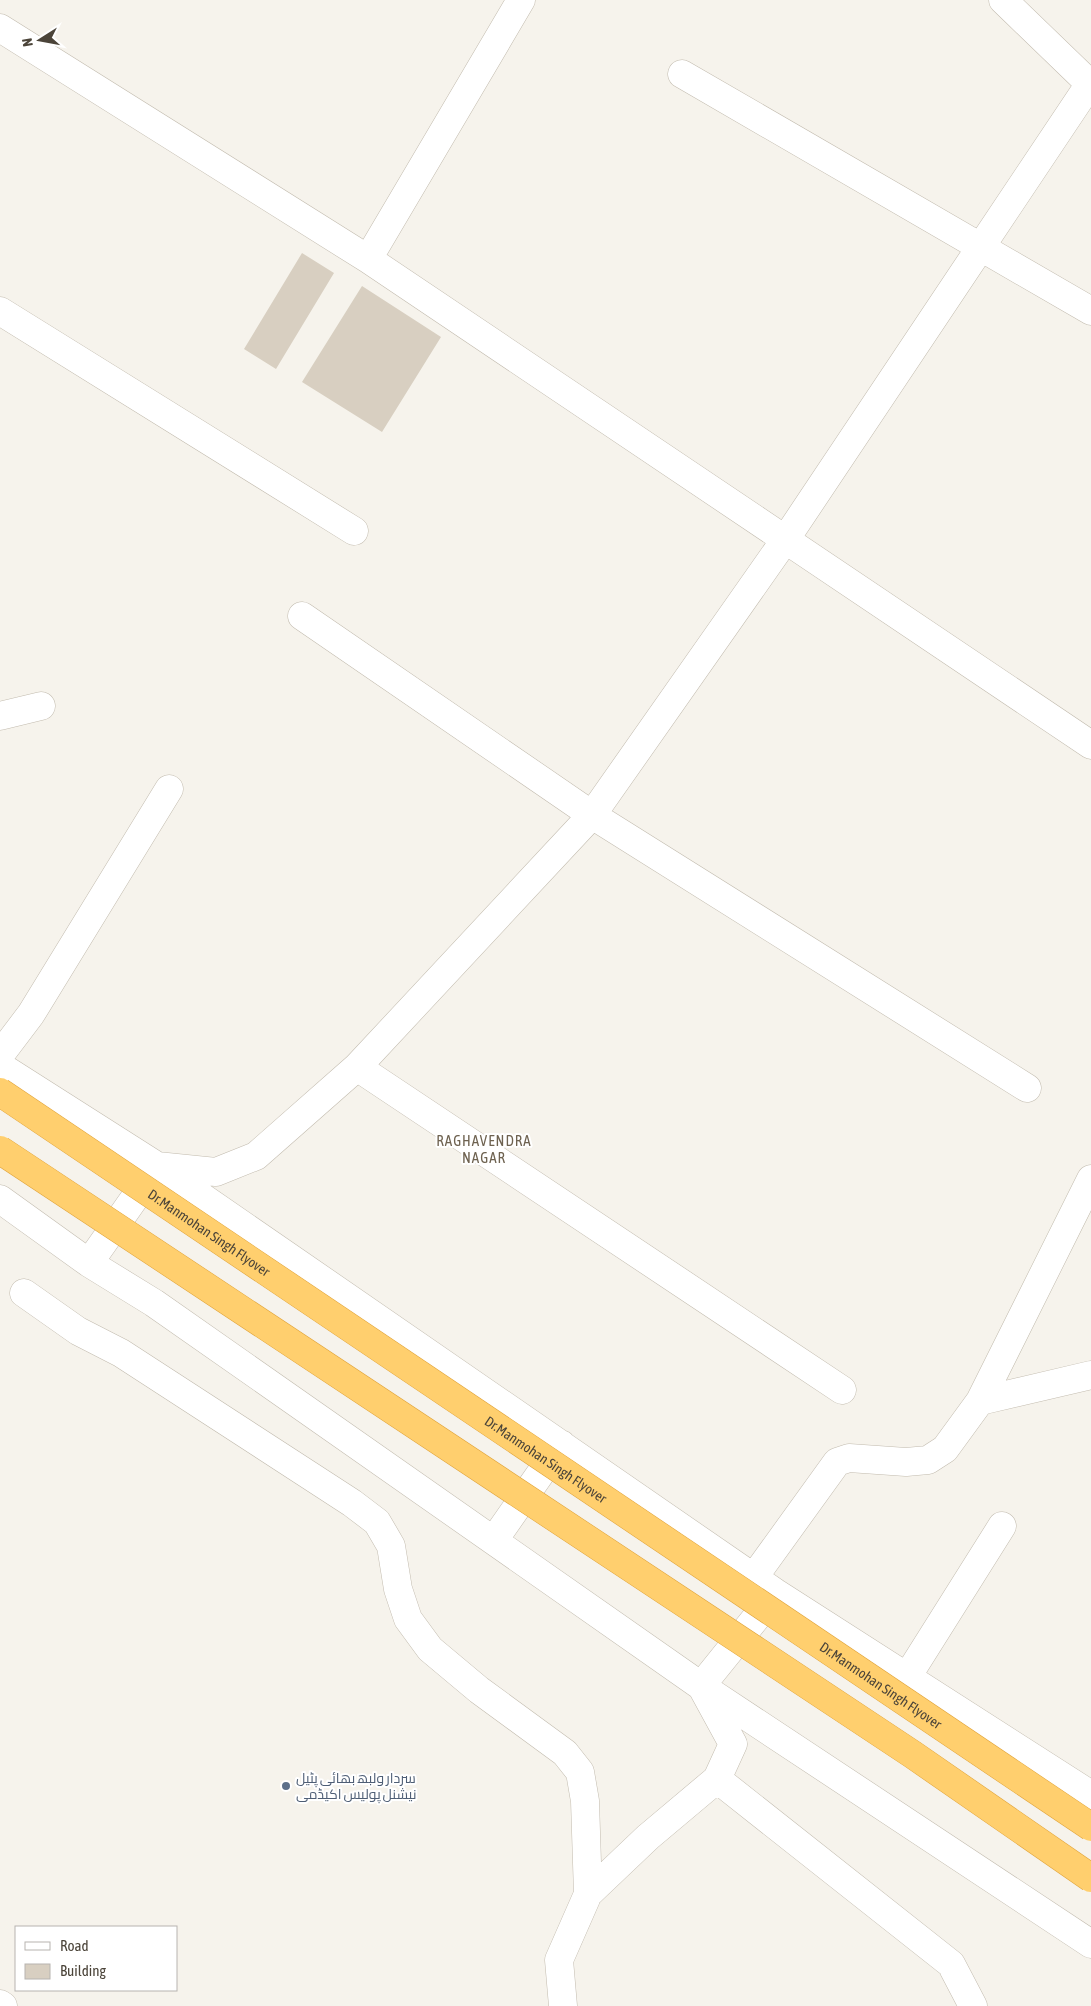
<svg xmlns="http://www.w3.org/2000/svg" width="1091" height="2006" font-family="'Asap Condensed',Cairo,sans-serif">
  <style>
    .building { fill: #d8cfc1 }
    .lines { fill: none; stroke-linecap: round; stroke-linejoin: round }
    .minor-casing { stroke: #c2bbae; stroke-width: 29 }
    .minor { stroke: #fff; stroke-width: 28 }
    .highway-bridge-casing { stroke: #e0a43c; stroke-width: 29; stroke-linecap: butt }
    .highway-bridge { stroke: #ffcf6e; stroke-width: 28 }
    .service-dot { fill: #5c6f8a; stroke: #fff; stroke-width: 2 }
    .labels { text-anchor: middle; stroke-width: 4; stroke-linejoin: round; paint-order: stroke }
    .street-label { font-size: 14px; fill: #4b4439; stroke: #fff }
    .service-label { font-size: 14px; fill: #4e5e75; stroke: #fff; text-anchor: start }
    .neighbourhood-label { font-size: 15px; letter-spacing: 1px; fill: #6e6250; stroke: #fff }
  </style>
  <rect width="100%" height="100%" fill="#f6f3ec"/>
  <path class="building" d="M302 253 334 273 276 369 244 349Z
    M362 286 441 337 382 432 302 382Z"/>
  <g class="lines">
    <defs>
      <path id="minor" d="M521 0 368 259 1091 745
        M1003 0 1091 85
        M0 28 368 259
        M682 74 1091 311
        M0 311 354 531
        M302 616 592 815 1027 1088
        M0 716 41 706
        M0 1055 31 1014 169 789
        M0 1066 157 1166 776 1593 1091 1795
        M357 1067 842 1390
        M157 1166 216 1172 256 1156 357 1067 592 815 785 540 1091 82
        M0 1199 89 1263 154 1303 701 1686 1091 1944
        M89 1263 155 1169
        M24 1293 78 1331 121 1353 352 1503 377 1522 391 1546 398 1589 408 1619 430 1649 479 1690 565 1753 580 1772 585 1801 588 1894
        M980 1401 1091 1375
        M494 1540 561 1444
        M754 1577 837 1462 849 1458 906 1462 928 1460 945 1449 980 1401 1091 1179
        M907 1677 1002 1526
        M701 1686 776 1593
        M717 1779 951 1964 973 2006
        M0 2004 3 2006
        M563 2006 559 1960 588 1894 648 1837 717 1779 733 1744 703 1689"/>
    </defs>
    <use href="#minor" class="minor-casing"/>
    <use href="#minor" class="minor"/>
    <defs>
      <g id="highway-bridge">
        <path id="s1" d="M0 1092 1091 1827"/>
        <path d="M0 1150 912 1754 1091 1878"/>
      </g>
    </defs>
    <use href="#highway-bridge" class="highway-bridge-casing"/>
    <use href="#highway-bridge" class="highway-bridge"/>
  </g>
  <circle class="service-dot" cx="286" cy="1786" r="5"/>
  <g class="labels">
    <g class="street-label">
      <text dy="5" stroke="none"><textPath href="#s1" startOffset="252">Dr.Manmohan Singh Flyover</textPath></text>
      <text dy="5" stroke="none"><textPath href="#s1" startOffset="658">Dr.Manmohan Singh Flyover</textPath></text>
      <text dy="5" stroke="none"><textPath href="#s1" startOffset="1062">Dr.Manmohan Singh Flyover</textPath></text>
    </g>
    <g class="service-label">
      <text x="296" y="1783">سردار ولبھ بھائی پٹیل<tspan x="296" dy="16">نیشنل پولیس اکیڈمی</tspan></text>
    </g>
    <g class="neighbourhood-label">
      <text x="484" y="1146">RAGHAVENDRA<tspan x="484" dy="17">NAGAR</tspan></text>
    </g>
  </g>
  <rect x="15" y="1926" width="162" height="65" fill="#ffffff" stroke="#b7b4b0"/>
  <rect x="25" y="1942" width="25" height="8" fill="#ffffff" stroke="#b7b4b0"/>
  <text x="60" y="1951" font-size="15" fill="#4b4439">Road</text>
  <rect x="25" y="1964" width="25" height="15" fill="#d8cfc1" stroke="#b7b4b0"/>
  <text x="60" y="1976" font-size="15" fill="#4b4439">Building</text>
  <g transform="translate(40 40) rotate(259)" stroke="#ffffff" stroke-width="4" paint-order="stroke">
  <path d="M0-4L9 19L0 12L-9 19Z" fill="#4b4439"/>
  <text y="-8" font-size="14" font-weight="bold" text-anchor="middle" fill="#4b4439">N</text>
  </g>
</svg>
